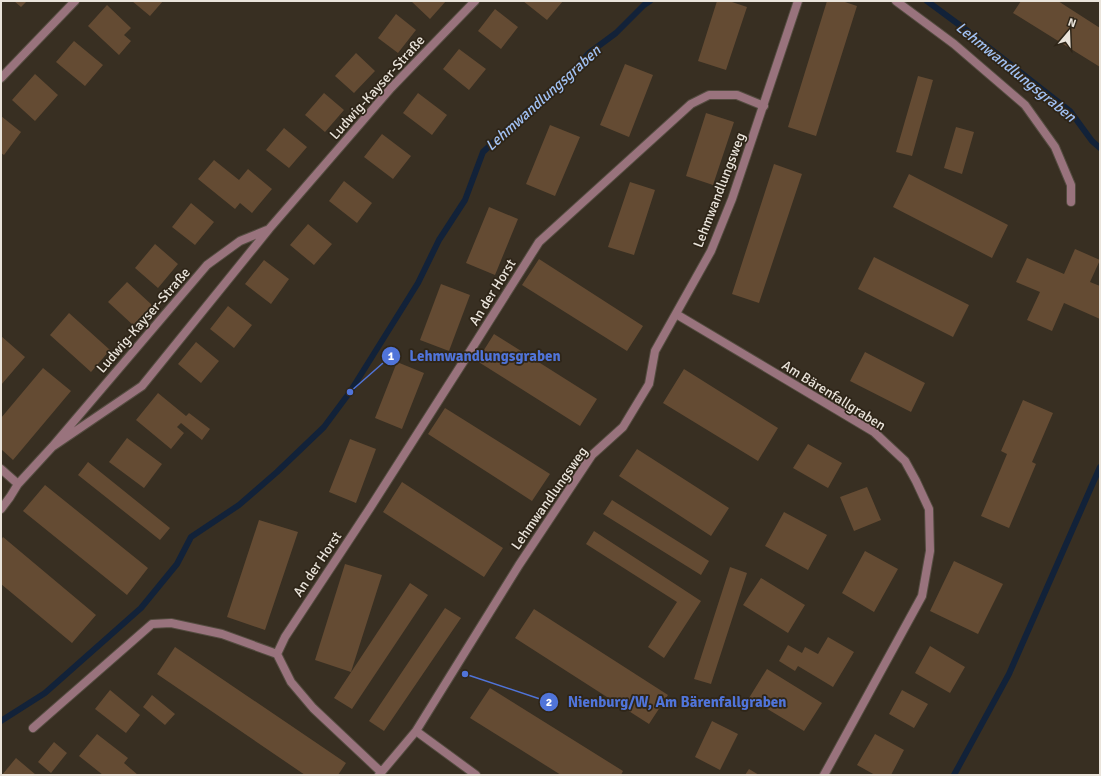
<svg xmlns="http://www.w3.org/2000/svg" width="1101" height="776" font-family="Signika,sans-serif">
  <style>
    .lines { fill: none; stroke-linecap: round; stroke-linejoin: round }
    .stream { stroke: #122239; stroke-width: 6 }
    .building { fill: #644b33 }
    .street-casing { stroke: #544c40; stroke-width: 10 }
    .street { stroke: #99737d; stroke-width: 8 }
    .labels { text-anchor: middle; stroke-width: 3.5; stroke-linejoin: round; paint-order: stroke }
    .street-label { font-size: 14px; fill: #eae4db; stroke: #2e2518 }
    .water-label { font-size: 15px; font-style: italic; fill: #a1c1f3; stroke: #2e2518 }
    .leader { fill: none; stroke: #5074d9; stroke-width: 1.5 }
    .callout-dot { fill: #5074d9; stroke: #2e2518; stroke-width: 1.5 }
    .mark-label { font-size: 12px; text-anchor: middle; font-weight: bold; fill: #fff }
    .callout-label { font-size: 15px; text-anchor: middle; font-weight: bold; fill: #5074d9; stroke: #2e2518; stroke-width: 3.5; stroke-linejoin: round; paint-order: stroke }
  </style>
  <rect width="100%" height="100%" fill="#382f22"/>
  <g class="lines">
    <path class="stream" d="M927 1 969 32 1070 111 1092 141 1100 148
      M1 721 45 693 141 608 177 564 191 537 239 505 277 472 324 427 350 392 418 283 439 240 465 200 483 152 528 110 559 87 589 53 616 33 644 5 650 1
      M954 775 1009 674 1100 467"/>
  </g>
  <path class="building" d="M14 1H27L21 7Z
    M132 1H163L150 16Z
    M411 1H446L430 19Z
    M523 1H563L547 20Z
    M717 1H729L747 7 726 70 698 61Z
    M827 1H842L857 6 816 136 788 127Z
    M1021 1H1058L1100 28V67L1013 13Z
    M107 5 131 28 124 35 131 41 119 55 88 26Z
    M495 9 518 27 501 49 478 31Z
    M396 14 416 30 398 53 378 38Z
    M74 41 103 65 85 86 56 62Z
    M459 49 486 69 469 90 443 69Z
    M356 53 375 71 354 93 335 76Z
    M625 64 653 75 629 137 600 125Z
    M35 74 58 95 35 121 12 100Z
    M918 76 933 80 912 156 896 152Z
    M324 93 344 110 325 132 305 115Z
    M418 93 447 115 432 135 403 113Z
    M706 113 734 122 713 185 686 176Z
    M1 116 21 132 4 155 1 153Z
    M550 125 580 137 555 196 526 184Z
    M956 127 974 132 962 174 944 168Z
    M284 128 307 147 289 168 266 150Z
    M382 134 411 156 393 179 364 157Z
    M214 160 239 180 248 169 272 189 252 213 240 203 235 209 198 179Z
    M774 164 802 174 759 303 732 294Z
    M909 174 1008 225 992 258 893 207Z
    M344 181 372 203 357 223 329 201Z
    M630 182 655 190 634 255 608 247Z
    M191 203 214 222 195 245 172 227Z
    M489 207 518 219 495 275 466 263Z
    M308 224 332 244 314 265 290 245Z
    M155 244 178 264 158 288 135 268Z
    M1075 249 1100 260 1090 282 1100 286V319L1064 303 1052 331 1027 320 1040 292 1016 282 1027 258 1064 274Z
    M874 257 969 305 953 337 858 289Z
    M539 259 643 326 627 351 522 285Z
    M264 260 289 279 271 304 245 284Z
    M127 282 152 305 133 325 108 302Z
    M441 284 470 295 449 351 420 340Z
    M228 306 252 325 234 348 210 329Z
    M69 313 110 350 91 372 50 335Z
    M494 334 597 399 580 426 477 361Z
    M1 336 25 357 1 385Z
    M196 342 219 361 201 383 178 364Z
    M865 352 925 383 911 412 850 381Z
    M397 362 424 373 402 429 375 418Z
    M43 368 71 391 13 460 1 449V418Z
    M684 369 778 428 758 461 663 403Z
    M158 393 186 416 189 413 210 429 202 440 181 423 177 427 184 433 171 449 136 420Z
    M1023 400 1053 413 1032 462 1036 464 1009 528 981 516 1007 454 1001 451Z
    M445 408 550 474 532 501 428 434Z
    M127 438 162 464 144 488 109 462Z
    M350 439 376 449 356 503 329 492Z
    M808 444 842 463 828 488 793 468Z
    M637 449 729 508 711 536 619 476Z
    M88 462 170 528 160 540 78 475Z
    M402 482 503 548 484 577 383 512Z
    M45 485 148 568 127 595 23 511Z
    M867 487 881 520 854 531 840 497Z
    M612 500 709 561 701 575 603 514Z
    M784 512 827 535 808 570 765 546Z
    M259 520 298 532 265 630 227 617Z
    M594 531 701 601 664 658 648 647 677 602 586 544Z
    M3 537 96 615 72 643 1 584V540Z
    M865 551 898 569 874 612 842 593Z
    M954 561 1003 584 978 634 930 611Z
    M345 564 382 575 351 672 315 660Z
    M730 567 747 573 711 684 694 679Z
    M761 578 805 605 788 633 743 605Z
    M410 583 428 595 352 709 334 698Z
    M445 608 461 618 384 731 369 721Z
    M534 609 668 695 649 724 515 638Z
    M828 637 854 652 833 687 798 666 795 671 779 661 788 645 802 653 805 647 818 654Z
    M930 646 965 667 950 693 915 673Z
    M175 647 346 763 338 775H305L157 674Z
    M767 669 822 703 804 731 749 698Z
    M490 688 623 771 621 775H561L470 718Z
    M110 690 140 715 126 733 95 709Z
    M902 690 928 704 914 728 889 714Z
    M152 695 175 714 165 725 143 707Z
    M712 721 738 734 720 770 695 757Z
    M97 734 128 758 124 763 138 775H103L79 756Z
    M875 734 904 750 891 775H875L857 765Z
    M54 742 67 753 51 773 38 762Z
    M16 758 36 775H2Z
    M749 769 759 775H745Z"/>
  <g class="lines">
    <defs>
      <path id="street" d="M896 1 954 44 1025 105 1055 147 1071 185V202
        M1 78 75 1
        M676 314 874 432 905 461 916 481 929 509 930 551 922 596 824 775
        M52 447 142 386 269 229 391 88 475 1
        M1 469 18 484
        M1 509 10 497 18 484 52 447 207 265 240 241 267 230
        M33 728 152 624 171 623 222 634 277 654
        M416 731 476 775
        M381 772 313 708 291 682 277 654 285 637 370 508 474 345 539 242 691 104 709 95H737L764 106
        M379 775 416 731 519 565 592 455 623 427 649 384 655 351 711 251 732 199 798 1"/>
    </defs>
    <use href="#street" class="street-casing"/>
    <use href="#street" class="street"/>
  </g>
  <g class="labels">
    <g class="street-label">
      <text transform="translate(377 87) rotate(-48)" y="5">Ludwig-Kayser-Straße</text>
      <text transform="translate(719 190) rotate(-69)" y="5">Lehmwandlungsweg</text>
      <text transform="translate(492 292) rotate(-58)" y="5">An der Horst</text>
      <text transform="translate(143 320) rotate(-49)" y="5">Ludwig-Kayser-Straße</text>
      <text transform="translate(834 395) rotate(32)" y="5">Am Bärenfallgraben</text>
      <text transform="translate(549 498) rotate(-55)" y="5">Lehmwandlungsweg</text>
      <text transform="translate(317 564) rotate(-56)" y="5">An der Horst</text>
    </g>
    <g class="water-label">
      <text transform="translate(1016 72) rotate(39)" y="5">Lehmwandlungsgraben</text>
      <text transform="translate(543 98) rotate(-42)" y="5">Lehmwandlungsgraben</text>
    </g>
  </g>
  <path class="leader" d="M350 392L391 356M465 674L549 702"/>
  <g class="callout-dot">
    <circle cx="350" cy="392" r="4"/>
    <circle cx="465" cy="674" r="4"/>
    <circle cx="391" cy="356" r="10"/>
    <circle cx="549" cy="702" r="10"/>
  </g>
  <g class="mark-label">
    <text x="391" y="360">1</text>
    <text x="549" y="706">2</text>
  </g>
  <g class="callout-label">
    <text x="485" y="361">Lehmwandlungsgraben</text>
    <text x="677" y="707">Nienburg/W, Am Bärenfallgraben</text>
  </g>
  <rect width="1101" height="776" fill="none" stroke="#eae4db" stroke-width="4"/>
  <g transform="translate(1069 32) rotate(19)" stroke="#2e2518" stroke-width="3" paint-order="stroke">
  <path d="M0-3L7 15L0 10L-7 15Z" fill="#eae4db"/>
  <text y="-6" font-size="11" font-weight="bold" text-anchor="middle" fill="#eae4db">N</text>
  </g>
</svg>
